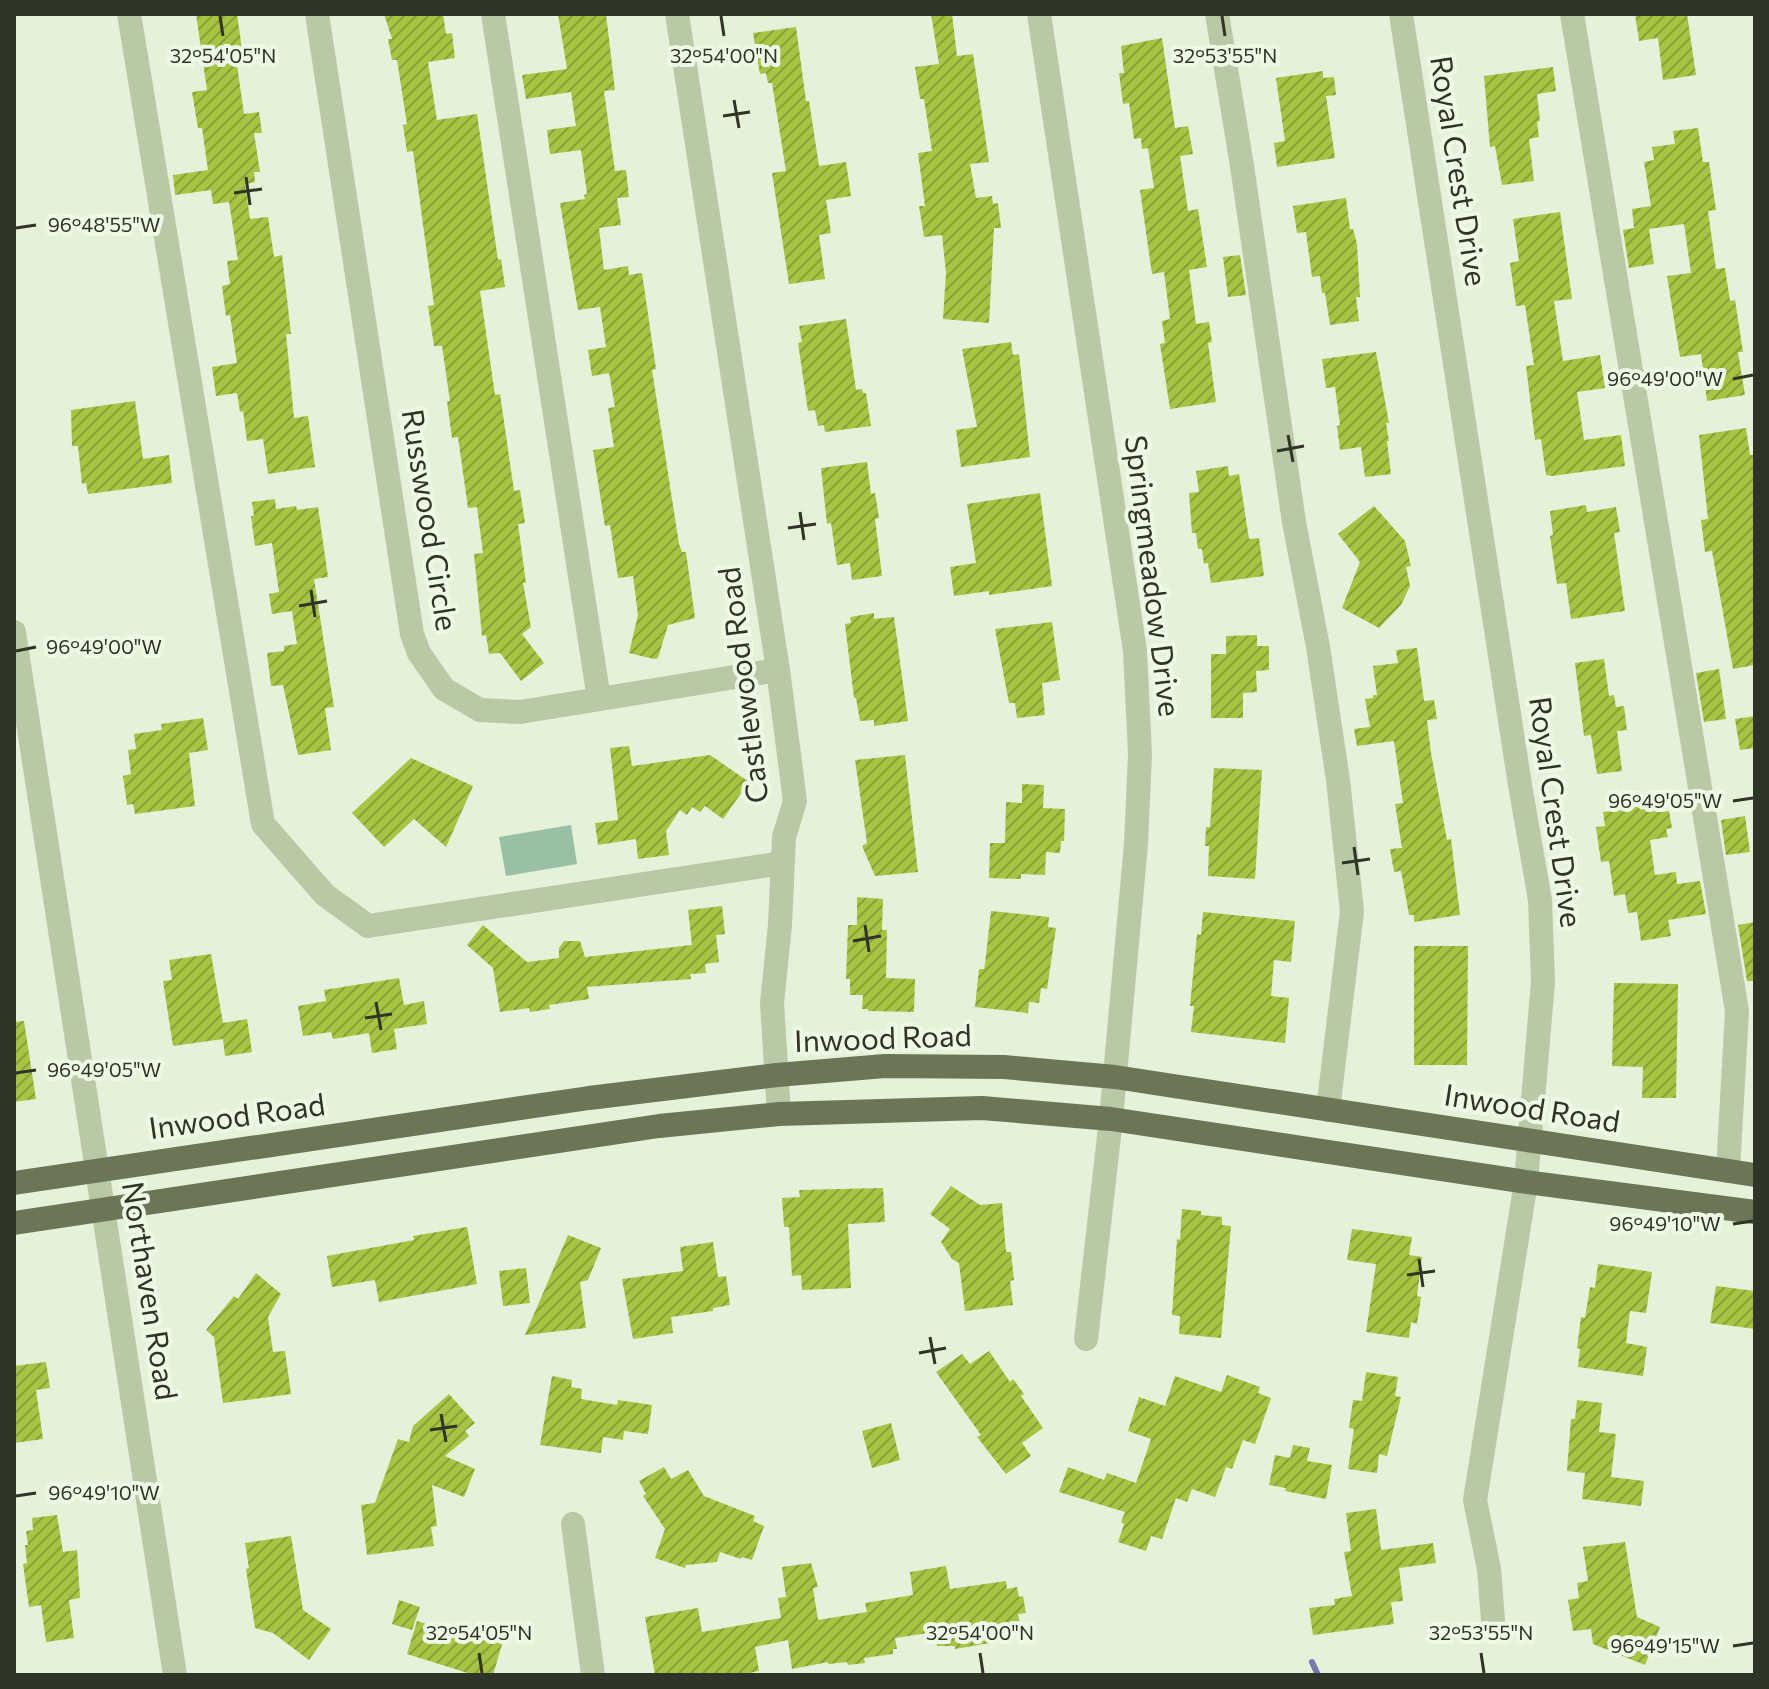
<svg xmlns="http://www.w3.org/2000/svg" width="1769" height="1689" font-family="Commissioner,sans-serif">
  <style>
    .green { fill: #99bfa5 }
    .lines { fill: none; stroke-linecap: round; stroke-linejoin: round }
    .stream { stroke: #7978ad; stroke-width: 6 }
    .building { fill: url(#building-hatch) }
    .minor { stroke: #b9c8a5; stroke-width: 24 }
    .major { stroke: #6c7657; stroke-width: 24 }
    .ticks { fill: none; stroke: #303426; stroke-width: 3 }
    .labels { text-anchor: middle; stroke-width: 8; stroke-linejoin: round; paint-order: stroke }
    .street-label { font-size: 30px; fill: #303426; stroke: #eef9e5 }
    .ticks-label { font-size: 20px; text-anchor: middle; fill: #303426; stroke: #eef9e5; stroke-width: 8; stroke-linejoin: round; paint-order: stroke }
  </style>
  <defs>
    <pattern id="building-hatch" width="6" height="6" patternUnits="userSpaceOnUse" patternTransform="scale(2)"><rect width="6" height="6" fill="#a8c443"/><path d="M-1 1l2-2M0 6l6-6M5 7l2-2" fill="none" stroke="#89a038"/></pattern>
  </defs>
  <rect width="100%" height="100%" fill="#e5f1d9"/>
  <path class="green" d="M571 825 577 864 506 876 499 837Z"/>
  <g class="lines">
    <path class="stream" d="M1312 1662 1318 1675"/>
  </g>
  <path class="building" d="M196 14H237L244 64 237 65 244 114 259 112 262 133H254L260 172H254L255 182 245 184 250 219 268 217 274 257 282 255 291 334H286L294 418 308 416 315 467 268 474 263 439 247 441 243 411 240 412 237 393 216 396 212 367 237 363 230 315 226 316 222 286 230 284 227 261 238 260 229 202 213 204 211 190 175 195 173 175 208 170 202 128H198L192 92 207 90Z
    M384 14H443L446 34 452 33 455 58 428 62 437 120 477 114 498 260 501 259 505 287 480 291 495 395 500 394 514 491 520 490 525 523 518 524 526 583H523L531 627 522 634 544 663 521 681 500 653 489 654 486 635 482 636 474 554 483 553 477 507 468 508 458 437 452 438 447 401H450L442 346H434L428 306 434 305 413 151 407 152 403 125 407 124 397 60H392L388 39H392Z
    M558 14H606L615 90 604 91 615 171 626 170 629 197 617 198 621 225 599 228 604 270 628 266 629 275 642 273 656 369 652 370 679 544 682 552H686L695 618 668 625 658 658 654 659 629 653 638 615 633 576 618 578 610 525 605 526 593 450 614 447 608 408 615 407 609 373 592 376 588 350 606 347 600 307 578 310 560 203 585 199 584 195 587 194 581 150 550 154 547 130 576 126 571 92 526 99 522 75 567 69Z
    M931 14H952L957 56 973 54 989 162 970 164 976 198 992 196 993 204 998 203 1001 228H994L989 323 943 319 946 273 942 235 924 237 919 206H925L918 153 932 151 924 99H920L915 67 939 64Z
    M1635 14H1687L1696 75 1663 80 1658 38 1639 41Z
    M796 27 806 101H809L819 166 846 162 851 196 826 200 831 233 819 235 825 279 789 284 772 173 786 171 772 83H768L766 73 760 74 753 33Z
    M1162 38 1175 128 1188 126 1193 154 1180 156 1188 211 1198 209 1207 267 1189 270 1196 324 1209 322 1212 342 1208 343 1216 402 1170 409 1160 344 1165 343 1162 321 1170 319 1164 272 1152 274 1140 190 1154 188 1148 148 1142 149 1141 138 1134 139 1129 103 1123 104 1119 73H1124L1121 46Z
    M1553 67 1556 91 1537 94 1540 121 1537 122 1539 137 1529 139 1534 181 1502 185 1495 146 1490 147 1484 76Z
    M1323 71V78L1334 77 1336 95 1326 96 1335 158 1277 167 1274 143 1285 141 1276 78Z
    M1698 128 1703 162H1709L1716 210 1708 211 1716 269 1725 268 1730 301 1735 300 1743 352H1738L1745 395 1707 401 1701 354 1680 357 1667 276 1691 273 1684 224 1649 229 1654 264 1629 268 1623 230 1634 228 1632 209 1651 206 1644 162 1654 160 1652 147 1675 144 1673 131Z
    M1346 198 1350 229H1353L1357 244 1360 297H1356L1359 321 1330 325 1325 293H1322L1320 276 1312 277 1306 232 1297 233 1293 206Z
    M1560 212 1572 299 1554 301 1563 361 1600 355 1605 388 1577 392 1584 440 1621 435 1625 466 1552 476 1546 475 1541 439 1535 440 1526 366 1534 365 1525 305 1516 306 1510 263 1519 261 1513 219Z
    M1240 255 1246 295 1228 297 1223 257Z
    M846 319 856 390 862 389 863 393H866L871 426 825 432 824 425 818 426 815 410 808 411 798 343 802 342 799 326Z
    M1011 342 1013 355 1019 354 1030 457 961 467 956 430 977 427 962 349Z
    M1376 352 1389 423H1386L1389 441H1387L1391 474 1365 477 1361 447 1340 450 1337 426 1340 425 1335 387 1326 388 1322 359Z
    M135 401 143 459 169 455 172 483 88 494 86 483 82 484 78 446H72L71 410Z
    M1746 428 1750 455H1753L1755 466V665L1733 669 1712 551 1705 552 1701 520 1708 519 1699 435Z
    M867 462 871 494 875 493 879 518 875 519 882 576 852 580 850 563 837 565 831 523 827 524 821 468Z
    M1228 466 1229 476 1239 474 1249 539 1259 538 1264 576 1211 583 1208 563 1204 564 1202 549H1198L1196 533H1192L1189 493 1199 492 1196 471Z
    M1040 493 1052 586 989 595V591L954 596 950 567 976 563 967 504Z
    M275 499 276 509 296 506 297 510 318 507 328 577 314 579 334 707 325 708 331 750 298 755 283 685 271 686 267 653 284 651V646L297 644 292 611 272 614 269 594 279 592 272 543 255 546 251 516H254L252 502Z
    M1586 505 1587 512 1616 507 1620 532 1614 533 1625 611 1571 619 1566 583 1557 584 1550 536 1553 535 1550 511Z
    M1374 506 1405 541 1411 566 1406 567 1410 586 1401 605 1379 628 1342 608 1360 562 1338 534Z
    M874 613V619L894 617 908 721 874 726V720L860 721 856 698H854L845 624 851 623 850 617Z
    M1052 622 1060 680 1042 683 1045 715 1017 718 1015 703H1009L995 629Z
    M1257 635V646H1269V670L1256 671 1257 692 1243 693V718H1211V654H1226V636Z
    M1417 648 1424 701 1434 700 1437 719 1427 720 1431 753 1447 840 1451 839 1460 915 1414 922V915H1409L1401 871 1394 872 1390 849 1402 848 1395 804 1403 803 1394 741 1357 746 1354 729 1370 727 1365 699 1373 698V695H1377L1373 666 1398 663 1396 650Z
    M1604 659 1609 696 1614 695 1616 707 1624 706 1627 730 1617 731 1622 771 1597 774 1591 735 1584 736 1575 663Z
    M1719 669 1726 719 1704 722 1696 673Z
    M1755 716V748L1740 750 1735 719Z
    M203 718 208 750 189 753 195 806 135 814 133 804 127 805 123 776 131 774 128 750 136 749 134 734 162 730 161 724Z
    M629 746 632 766 710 755 749 782 723 819 705 806 700 812 692 807 687 815 680 810 666 831 669 855 638 859 636 839 598 845 595 823 618 820 610 748Z
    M905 755 918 872 875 876 862 846 867 843 855 760Z
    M411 758 473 786 446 847 414 819 384 847 352 813Z
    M1214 768 1262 770 1255 879 1208 876 1209 846H1205L1206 827H1210Z
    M1022 784 1044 785 1043 808 1065 809 1064 841H1061L1060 853 1046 852 1045 875 1021 874V879L989 878 990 843H1005L1006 802 1022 803Z
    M1662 803 1663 812 1669 811 1672 828 1666 829 1668 837 1650 840 1655 875 1676 872 1677 884 1700 881 1706 914 1668 920 1671 936 1641 941 1637 912 1628 913 1625 894 1614 896 1609 861 1601 862 1596 827 1605 826 1603 812Z
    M1745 816 1750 852 1726 855 1721 820Z
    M857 897 883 899 882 930H887L886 978 915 979 914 1012 868 1011V1009H862L863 995H850V979H846L848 925H857Z
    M722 906 725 934 716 935 719 962 705 964 706 973 690 974 691 979 587 987 589 999 549 1005 550 1009 530 1012 529 1008 500 1012 493 968 467 945 483 925 527 962 559 958V948L564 941H580L585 957 692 945 688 910Z
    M991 911 1049 917 1048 927 1056 928 1047 989 1041 988 1039 1003 1029 1002 1028 1013 975 1007 979 969H984L985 964Z
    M1203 912 1295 921 1291 962 1274 960 1271 996 1289 998 1285 1043 1191 1032 1194 1006H1190L1197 934 1201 935Z
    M1755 922V981H1747L1738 925Z
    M1414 946H1468L1467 1065H1414Z
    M211 954 223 1023 247 1019 252 1052 225 1056 223 1039 173 1046 163 981 172 980 169 960Z
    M399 978 404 1005 424 1001 427 1024 394 1029 397 1049 372 1053 369 1033 333 1039 331 1032 303 1036 298 1006 326 1001 324 990Z
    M1614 983 1678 984 1676 1098H1642L1643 1067 1612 1066Z
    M24 1021 36 1099 14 1102V1022Z
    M951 1186 980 1205 1002 1203 1006 1252H1011L1014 1280 1010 1281 1013 1305 965 1311 959 1263 952 1259 941 1242 950 1229 930 1214Z
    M883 1188 885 1222 848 1224 851 1288 802 1290 801 1275 792 1276 789 1227H784L782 1198 800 1197 799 1190Z
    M1182 1209 1201 1211V1215L1222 1217V1225L1231 1226 1221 1338 1179 1334 1180 1316 1172 1315 1177 1239 1180 1240Z
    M467 1227 477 1284 379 1302 375 1280 332 1287 327 1256 414 1240 413 1236Z
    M1352 1229 1412 1237 1409 1255 1422 1257 1417 1296 1421 1297 1417 1324 1411 1322 1409 1338 1366 1332 1376 1264 1347 1260Z
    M568 1235 601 1248 588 1280 580 1282 586 1328 525 1335Z
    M713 1242 718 1277 726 1276 730 1305 713 1308V1311L671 1317 673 1333 633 1339 622 1279 683 1271 680 1247Z
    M1598 1264 1652 1272 1646 1313 1630 1311 1626 1343 1647 1347 1643 1376 1578 1367 1580 1349 1577 1348 1581 1317 1585 1318 1590 1287 1595 1288Z
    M526 1268 530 1303 503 1306 499 1271Z
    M256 1273 281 1294 268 1317 273 1352 285 1351 291 1394 223 1403 214 1337 206 1330 234 1296 238 1299Z
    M1716 1286 1755 1291V1329L1710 1323Z
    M989 1351 1010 1382 1013 1379 1024 1394 1021 1396 1043 1428 1022 1443 1031 1456 1006 1474 977 1437 981 1435 936 1372 962 1354 970 1364Z
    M46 1362 50 1388 36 1390 43 1439 14 1443V1366Z
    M1366 1372 1398 1377 1395 1396 1401 1397 1387 1456 1379 1454 1377 1473 1348 1469 1354 1429 1349 1428 1353 1400 1362 1401Z
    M1227 1375 1260 1387 1258 1393 1271 1398 1255 1444 1243 1440 1232 1469 1226 1467 1215 1497 1192 1489 1187 1502 1176 1498 1162 1539 1151 1536 1146 1551 1118 1542 1124 1524 1121 1522 1125 1512 1059 1492 1068 1467 1104 1480 1107 1473 1136 1483 1151 1439 1128 1431 1139 1397 1165 1406 1175 1376 1221 1392Z
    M552 1376 572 1380 571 1387 582 1389 581 1399 617 1405 618 1400 652 1405 648 1434 624 1431 623 1440 603 1437 601 1453 540 1445Z
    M449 1394 475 1423 465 1431 469 1436 445 1456 475 1469 464 1497 432 1485 437 1526 431 1527 434 1546 367 1555 361 1505 375 1503 398 1439 409 1442 413 1426Z
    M1577 1400 1602 1403 1599 1432 1616 1434 1611 1477 1644 1481 1641 1506 1582 1499 1585 1473 1567 1471 1571 1419H1575Z
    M891 1423 900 1460 872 1468 862 1431Z
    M1293 1445 1310 1448 1307 1461 1332 1465 1326 1499 1285 1491 1286 1488 1269 1485 1275 1455 1290 1458Z
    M664 1467 671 1479 688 1470 704 1496 755 1516 753 1521 764 1526 752 1560 742 1557 741 1559 720 1552 717 1562 686 1565 685 1568 655 1558 665 1529 643 1496 646 1494 639 1481Z
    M1376 1509 1381 1550 1433 1543 1436 1563 1399 1568 1403 1601 1391 1602 1394 1624 1313 1635 1309 1608 1335 1605 1334 1599 1352 1596 1344 1552 1351 1551 1346 1513Z
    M57 1515 63 1552 77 1550 80 1598 69 1600 74 1638 46 1642 41 1605 29 1607 23 1564 27 1563 25 1545H28L26 1531 33 1530 32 1518Z
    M291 1536 303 1610 331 1629 309 1660 273 1633 255 1628 246 1569 249 1568 245 1543Z
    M1625 1542 1637 1617 1660 1627 1645 1665 1593 1644 1591 1629 1573 1631 1568 1600 1579 1598 1577 1583 1588 1581 1583 1547Z
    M811 1563 818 1587 813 1588 818 1620 867 1612 865 1603 913 1595 910 1572 946 1566 950 1589 1006 1581 1007 1589 1017 1587 1019 1597 1023 1596 1026 1613 1018 1614 1021 1632 989 1636 990 1643 955 1649V1646H937L935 1632 895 1638 897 1649H893V1654L864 1658 865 1663 848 1665 847 1662 828 1664V1662L792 1669 788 1640 755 1647 759 1671 739 1675H655L645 1617 698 1608 702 1632 781 1618 778 1598 786 1597 782 1567Z
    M399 1600 420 1607 412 1630 392 1624Z
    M417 1621 472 1638 476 1625 505 1634 493 1675H474L407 1654Z"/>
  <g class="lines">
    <path class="minor" d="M129 14 263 824 325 895 368 926 783 863
      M317 14 412 634 419 653 444 689 480 710 520 712 778 670
      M493 14 599 699
      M677 14 778 670 795 801 784 837 780 925 772 1003 779 1114
      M1039 14 1135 651 1140 754 1136 844 1111 1119 1086 1339
      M1217 14 1242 166 1294 522 1318 647 1338 780 1352 911 1328 1110
      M1401 14 1520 785 1540 900 1543 982 1526 1182 1475 1500 1489 1569 1493 1620
      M1572 14 1737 1011 1728 1171
      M14 632 175 1675
      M573 1524 593 1675"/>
    <path class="major" d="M14 1183 589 1098 777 1075 885 1066 1004 1067 1115 1077 1755 1175
      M14 1223 659 1126 779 1114 982 1108 1111 1119 1526 1182 1755 1212"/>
  </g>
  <path class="ticks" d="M220 16 223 36M721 16 724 36M1222 16 1225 36M734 100 739 128M723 116 750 112M246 177 250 205M234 193 262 189M16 228 36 225M1733 379 1753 375M1288 435 1293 462M1277 451 1304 446M800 512 804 540M788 528 816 524M311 590 315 617M299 606 327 601M16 651 36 647M1733 801 1753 798M1354 847 1358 875M1342 863 1370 859M865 925 869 952M853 941 881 936M376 1002 381 1030M365 1018 392 1014M16 1073 36 1070M1733 1224 1753 1221M1419 1259 1423 1287M1407 1275 1435 1271M930 1337 935 1364M919 1353 946 1348M441 1414 446 1442M430 1430 457 1426M16 1496 36 1493M1733 1646 1753 1643M479 1653 482 1673M980 1653 983 1673M1481 1653 1484 1673"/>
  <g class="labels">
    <g class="street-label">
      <text transform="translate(1458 171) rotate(81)" y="10">Royal Crest Drive</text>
      <text transform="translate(429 520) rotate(81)" y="10">Russwood Circle</text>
      <text transform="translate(1152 576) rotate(83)" y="10">Springmeadow Drive</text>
      <text transform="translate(744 685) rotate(-97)" y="10">Castlewood Road</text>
      <text transform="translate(1555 812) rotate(82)" y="10">Royal Crest Drive</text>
      <text transform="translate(883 1039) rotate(-2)" y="10">Inwood Road</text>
      <text transform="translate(1532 1109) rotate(9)" y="10">Inwood Road</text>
      <text transform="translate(237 1117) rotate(-8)" y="10">Inwood Road</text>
      <text transform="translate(149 1291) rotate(81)" y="10">Northaven Road</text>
    </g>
  </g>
  <g class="ticks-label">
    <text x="223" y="63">32°54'05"N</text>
    <text x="724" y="63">32°54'00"N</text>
    <text x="1225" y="63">32°53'55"N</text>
    <text x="104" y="232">96°48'55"W</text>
    <text x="1665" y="386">96°49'00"W</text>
    <text x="104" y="654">96°49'00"W</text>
    <text x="1665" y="808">96°49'05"W</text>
    <text x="104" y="1077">96°49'05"W</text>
    <text x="1665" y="1231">96°49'10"W</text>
    <text x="104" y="1500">96°49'10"W</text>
    <text x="479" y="1640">32°54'05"N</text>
    <text x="980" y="1640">32°54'00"N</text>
    <text x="1481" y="1640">32°53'55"N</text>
    <text x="1665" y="1653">96°49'15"W</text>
  </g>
  <rect width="1769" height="1689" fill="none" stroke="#303426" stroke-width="32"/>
</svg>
